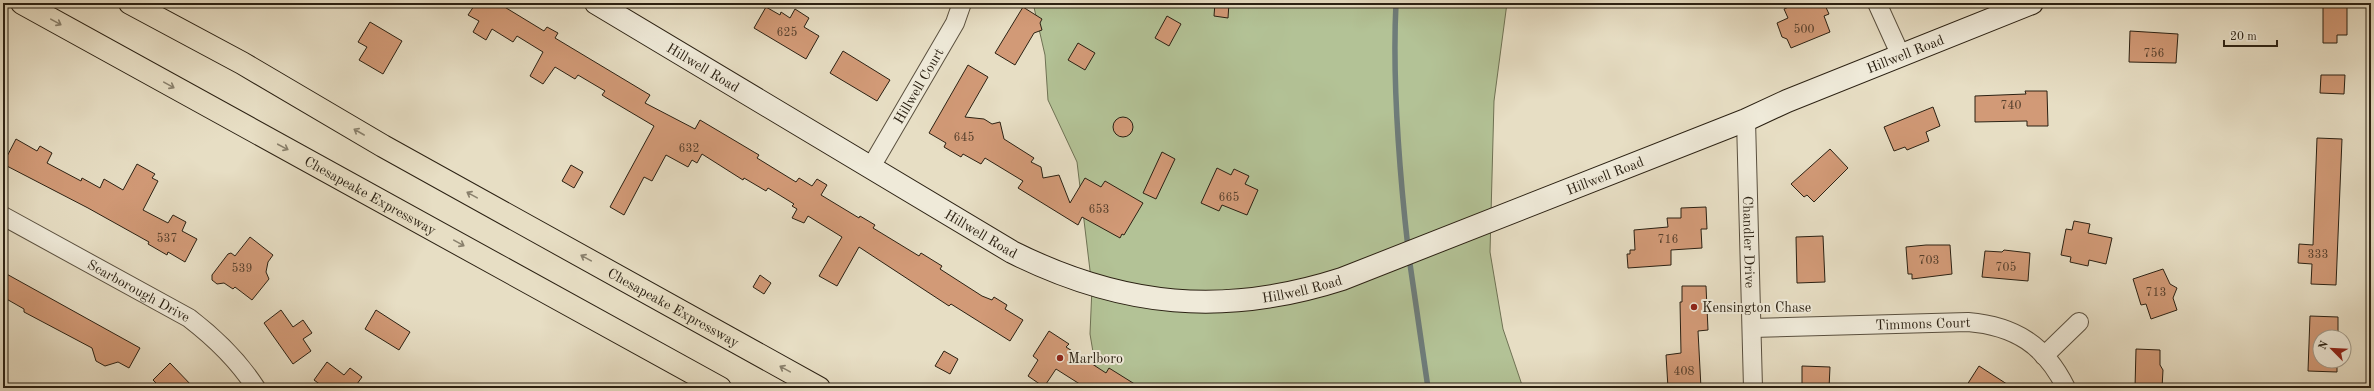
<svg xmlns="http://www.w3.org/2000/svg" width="2374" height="391" font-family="'Old Standard TT',serif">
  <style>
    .green { fill: #b3c296; stroke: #6f7254 }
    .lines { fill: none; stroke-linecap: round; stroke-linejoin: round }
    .stream { stroke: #6e7c7a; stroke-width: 5.5 }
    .building { fill: #d29a77; stroke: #2b2113 }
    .street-casing { stroke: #5a503f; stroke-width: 20 }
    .secondary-casing { stroke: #2b2113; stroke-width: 24 }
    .highway-casing { stroke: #2b2113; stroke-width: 24 }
    .street { stroke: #efead9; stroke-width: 18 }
    .secondary { stroke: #efead9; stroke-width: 22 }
    .highway { stroke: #e7dec4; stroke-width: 22 }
    .oneway { stroke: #89806c }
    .poi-dot { fill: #8f2418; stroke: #efead9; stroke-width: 1.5 }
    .labels { text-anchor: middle; stroke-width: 4; stroke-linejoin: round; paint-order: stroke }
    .number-label { font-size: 12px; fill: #553f2c }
    .street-label { font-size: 14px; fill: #2b2113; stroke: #efead9 }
    .poi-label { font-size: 14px; fill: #2b2113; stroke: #efead9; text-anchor: start }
  </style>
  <rect width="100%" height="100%" fill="#e7dec4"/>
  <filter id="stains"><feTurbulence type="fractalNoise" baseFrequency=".005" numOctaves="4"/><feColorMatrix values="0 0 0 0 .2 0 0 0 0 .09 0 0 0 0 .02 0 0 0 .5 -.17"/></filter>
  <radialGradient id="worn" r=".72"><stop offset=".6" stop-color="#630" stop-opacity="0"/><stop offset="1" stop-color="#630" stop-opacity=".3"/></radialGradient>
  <path class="green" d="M1033 3H1507L1494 101 1490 252 1503 329 1523 388H1099L1090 334 1092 287 1077 162 1048 100 1045 55Z"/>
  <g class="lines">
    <path class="stream" d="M1396 3C1392 83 1399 168 1408 248
      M1409 257 1428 388"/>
  </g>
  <path class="building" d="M476 3H498L544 31 547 27 558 33 555 38 650 95 645 103 695 129 700 120 759 155 757 158 796 182 799 178 812 186 817 179 827 185 821 195 859 218 860 216 875 225 873 228 919 256 921 253 942 266 940 269 982 296 992 300 994 297 1007 305 1005 309 1023 320 1010 341 951 304 949 306 859 247 837 286 819 276 842 237 808 216 804 223 792 218 797 209 792 206 794 204 768 188 766 191 744 178 743 180 702 154 697 163 692 160 688 167 666 155 652 181 644 177 624 215 610 207 654 126 605 97 602 95 605 91 578 75 575 79 555 67 543 84 530 76 543 52 517 36 513 42 492 29 486 40 473 32 479 21 468 15Z
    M1215 3H1229L1228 18 1214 16Z
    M1798 3H1824L1829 14 1824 16 1830 32 1791 48 1787 39 1782 37 1777 23 1788 18 1784 9Z
    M2323 3H2347V35H2337V43H2323Z
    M766 7 780 15 781 12 790 18 795 9 809 18 804 27 819 36 806 59 754 28Z
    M1023 7 1042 19 1040 23 1042 30 1034 33 1015 65 995 53Z
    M1167 16 1181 24 1169 46 1155 38Z
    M370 22 402 41 383 74 359 60 367 47 358 42Z
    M2130 31 2178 34 2176 63 2129 62Z
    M1078 43 1095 53 1085 70 1068 60Z
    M843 51 890 80 877 101 830 73Z
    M968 65 988 77 965 117 984 119 992 124 1000 122 1004 139 1034 158 1031 162 1041 167 1043 178 1059 175 1070 203 1085 178 1101 187 1105 181 1143 203 1124 235 1122 234 1120 238 1082 217 1078 225 1018 188 1023 181 985 158 981 164 963 154 961 157 944 147 946 143 929 133Z
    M2321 75H2345L2344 94 2320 93Z
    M2025 91H2047L2048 126H2027V121L1975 122V96L2026 94Z
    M1933 107 1940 126 1926 132 1929 141 1907 150 1905 147 1894 151 1884 127Z
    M1113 127a10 10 0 1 1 20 0a10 10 0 1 1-20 0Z
    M2317 138 2342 139 2336 285 2311 284 2312 264 2298 263 2299 244 2313 245Z
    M16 139 37 151 40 146 52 153 47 163 81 181 82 178 100 188 104 179 123 190 137 164 155 174 152 178 158 181 143 210 168 223 173 215 186 222 182 231 197 239 185 262 168 252 167 255 148 244 149 242 88 208 3 164Z
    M1830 149 1848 168 1814 202 1807 195 1804 197 1791 184Z
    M1162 152 1175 159 1156 199 1143 193Z
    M571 165 583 172 574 188 562 181Z
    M1217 168 1231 175 1234 169 1249 176 1245 184 1258 190 1247 215 1222 205 1219 211 1201 203Z
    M1706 207 1707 229H1701L1702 248 1671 250V265L1628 268 1627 254H1630V250H1635L1634 230 1668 227 1667 218H1681V208Z
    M2074 221 2090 224 2088 233 2112 238 2106 264 2089 260 2088 266 2070 262 2071 257 2061 255 2066 229 2072 230Z
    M1823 236 1825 282 1797 283 1796 237Z
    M250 237 273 255 268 262 266 272 269 279 252 300 235 287 233 289 224 283 217 284 212 280V275L228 254 231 253 235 256Z
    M1926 245H1950L1952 274 1912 279V274H1908L1906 247Z
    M2004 250 2030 253 2028 281 1982 277 1985 251 2002 252Z
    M2163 269 2170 284 2177 288 2173 298 2177 310 2151 319 2146 304 2141 305 2133 279Z
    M3 272 140 348 129 368 118 362 105 366 96 361 92 348 24 312V309L3 297Z
    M760 275 771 283 764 294 753 287Z
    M1682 286H1706L1708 330 1698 331 1701 388H1668L1666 355 1681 353 1680 302H1682Z
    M281 310 293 327 303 320 312 333 303 339 311 351 293 364 264 323Z
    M376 310 410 332 399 350 365 329Z
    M2310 316 2338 317V337H2320V361H2337V372L2308 371Z
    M1049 331 1069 344 1066 347 1106 373 1109 368 1141 388H1086L1056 369 1044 387 1028 376 1038 360 1033 356Z
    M2136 349 2160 350V365L2163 370 2162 388H2135Z
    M944 351 958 359 950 374 935 366Z
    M327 362 344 375 350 368 362 377 357 384 363 388H325L314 380Z
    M170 363 194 388H161L153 380Z
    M1802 366 1830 367 1829 388H1802Z
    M1979 366 2013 388H1965Z"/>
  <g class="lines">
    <defs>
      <g id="street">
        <path d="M1877 3 1901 56"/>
        <path id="s1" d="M1746 120 1753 388"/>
        <path id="s2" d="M871 167 955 23 962 3"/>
        <path id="s3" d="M3 216 189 318C215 338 238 360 256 388"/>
        <path id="s4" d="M1752 328 1968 322C2015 326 2045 345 2066 388"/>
        <path d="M2044 356 2079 322"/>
      </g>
      <g id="secondary">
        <path id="s5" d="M596 3 1012 252C1122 307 1224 317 1342 279L1746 120 1787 101 2032 3"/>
      </g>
      <g id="highway">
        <path id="s6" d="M22 3 720 388"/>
        <path id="s7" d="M130 3 242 63 383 146 819 388"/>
      </g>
    </defs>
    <use href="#street" class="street-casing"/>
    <use href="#secondary" class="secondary-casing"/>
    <use href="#highway" class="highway-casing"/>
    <use href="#street" class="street"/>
    <use href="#secondary" class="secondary"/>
    <use href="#highway" class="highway"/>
  </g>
  <defs><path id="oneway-shaft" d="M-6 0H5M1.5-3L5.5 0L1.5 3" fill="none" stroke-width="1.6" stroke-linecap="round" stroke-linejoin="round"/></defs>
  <g class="oneway">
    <use href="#oneway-shaft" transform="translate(56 22) rotate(29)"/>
    <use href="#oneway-shaft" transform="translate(169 85) rotate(29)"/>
    <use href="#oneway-shaft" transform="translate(359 132) rotate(-150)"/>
    <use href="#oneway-shaft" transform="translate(283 147) rotate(28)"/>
    <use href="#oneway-shaft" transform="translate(472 195) rotate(-151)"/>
    <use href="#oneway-shaft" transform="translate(459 243) rotate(29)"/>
    <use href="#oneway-shaft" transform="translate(586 258) rotate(-151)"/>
    <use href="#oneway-shaft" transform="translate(785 369) rotate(-151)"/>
  </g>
  <g class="poi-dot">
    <circle cx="1694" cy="307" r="4"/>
    <circle cx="1060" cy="358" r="4"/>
  </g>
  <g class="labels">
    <g class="number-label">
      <text x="1804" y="33">500</text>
      <text x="787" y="36">625</text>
      <text x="2154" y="57">756</text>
      <text x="2011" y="109">740</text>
      <text x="964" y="141">645</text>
      <text x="689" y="152">632</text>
      <text x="1229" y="201">665</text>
      <text x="1099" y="213">653</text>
      <text x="167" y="242">537</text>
      <text x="1668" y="243">716</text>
      <text x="2318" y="258">333</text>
      <text x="1929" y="264">703</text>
      <text x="2006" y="271">705</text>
      <text x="242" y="272">539</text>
      <text x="2156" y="296">713</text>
      <text x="1684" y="375">408</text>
    </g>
    <g class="street-label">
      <text dy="5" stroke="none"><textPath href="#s5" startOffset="1432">Hillwell Road</textPath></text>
      <text dy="5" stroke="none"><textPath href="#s5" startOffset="125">Hillwell Road</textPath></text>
      <text dy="5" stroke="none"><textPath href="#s2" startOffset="94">Hillwell Court</textPath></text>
      <text dy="5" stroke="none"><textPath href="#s5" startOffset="1108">Hillwell Road</textPath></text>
      <text dy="5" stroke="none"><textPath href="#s6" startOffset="398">Chesapeake Expressway</textPath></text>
      <text dy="5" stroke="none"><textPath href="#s5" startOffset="449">Hillwell Road</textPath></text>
      <text dy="5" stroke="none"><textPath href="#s1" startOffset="122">Chandler Drive</textPath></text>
      <text dy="5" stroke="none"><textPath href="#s5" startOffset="784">Hillwell Road</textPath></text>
      <text dy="5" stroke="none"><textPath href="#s3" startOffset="155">Scarborough Drive</textPath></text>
      <text dy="5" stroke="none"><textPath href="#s7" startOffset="623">Chesapeake Expressway</textPath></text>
      <text dy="5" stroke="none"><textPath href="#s4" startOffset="171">Timmons Court</textPath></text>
    </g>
    <g class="poi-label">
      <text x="1702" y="312">Kensington Chase</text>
      <text x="1068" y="363">Marlboro</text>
    </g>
  </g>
  <rect width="2374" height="391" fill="none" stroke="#e7dec4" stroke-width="16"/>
  <rect x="4" y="4" width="2366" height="383" fill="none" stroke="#2b2113" stroke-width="2"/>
  <rect x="8" y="8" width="2358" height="375" fill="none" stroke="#2b2113"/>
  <g transform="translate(2332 349) rotate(294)"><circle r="19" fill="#efead9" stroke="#a19a8a"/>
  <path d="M0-3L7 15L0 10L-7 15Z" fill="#8f2418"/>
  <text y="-6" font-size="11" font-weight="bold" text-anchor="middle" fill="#2b2113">N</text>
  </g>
  <path d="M2224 40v6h53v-6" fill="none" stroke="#2b2113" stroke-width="2"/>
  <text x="2230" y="40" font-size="12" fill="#2b2113" stroke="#efead9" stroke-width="3" paint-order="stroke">20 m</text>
  <rect width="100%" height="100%" filter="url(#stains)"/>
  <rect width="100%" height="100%" fill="url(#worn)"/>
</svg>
